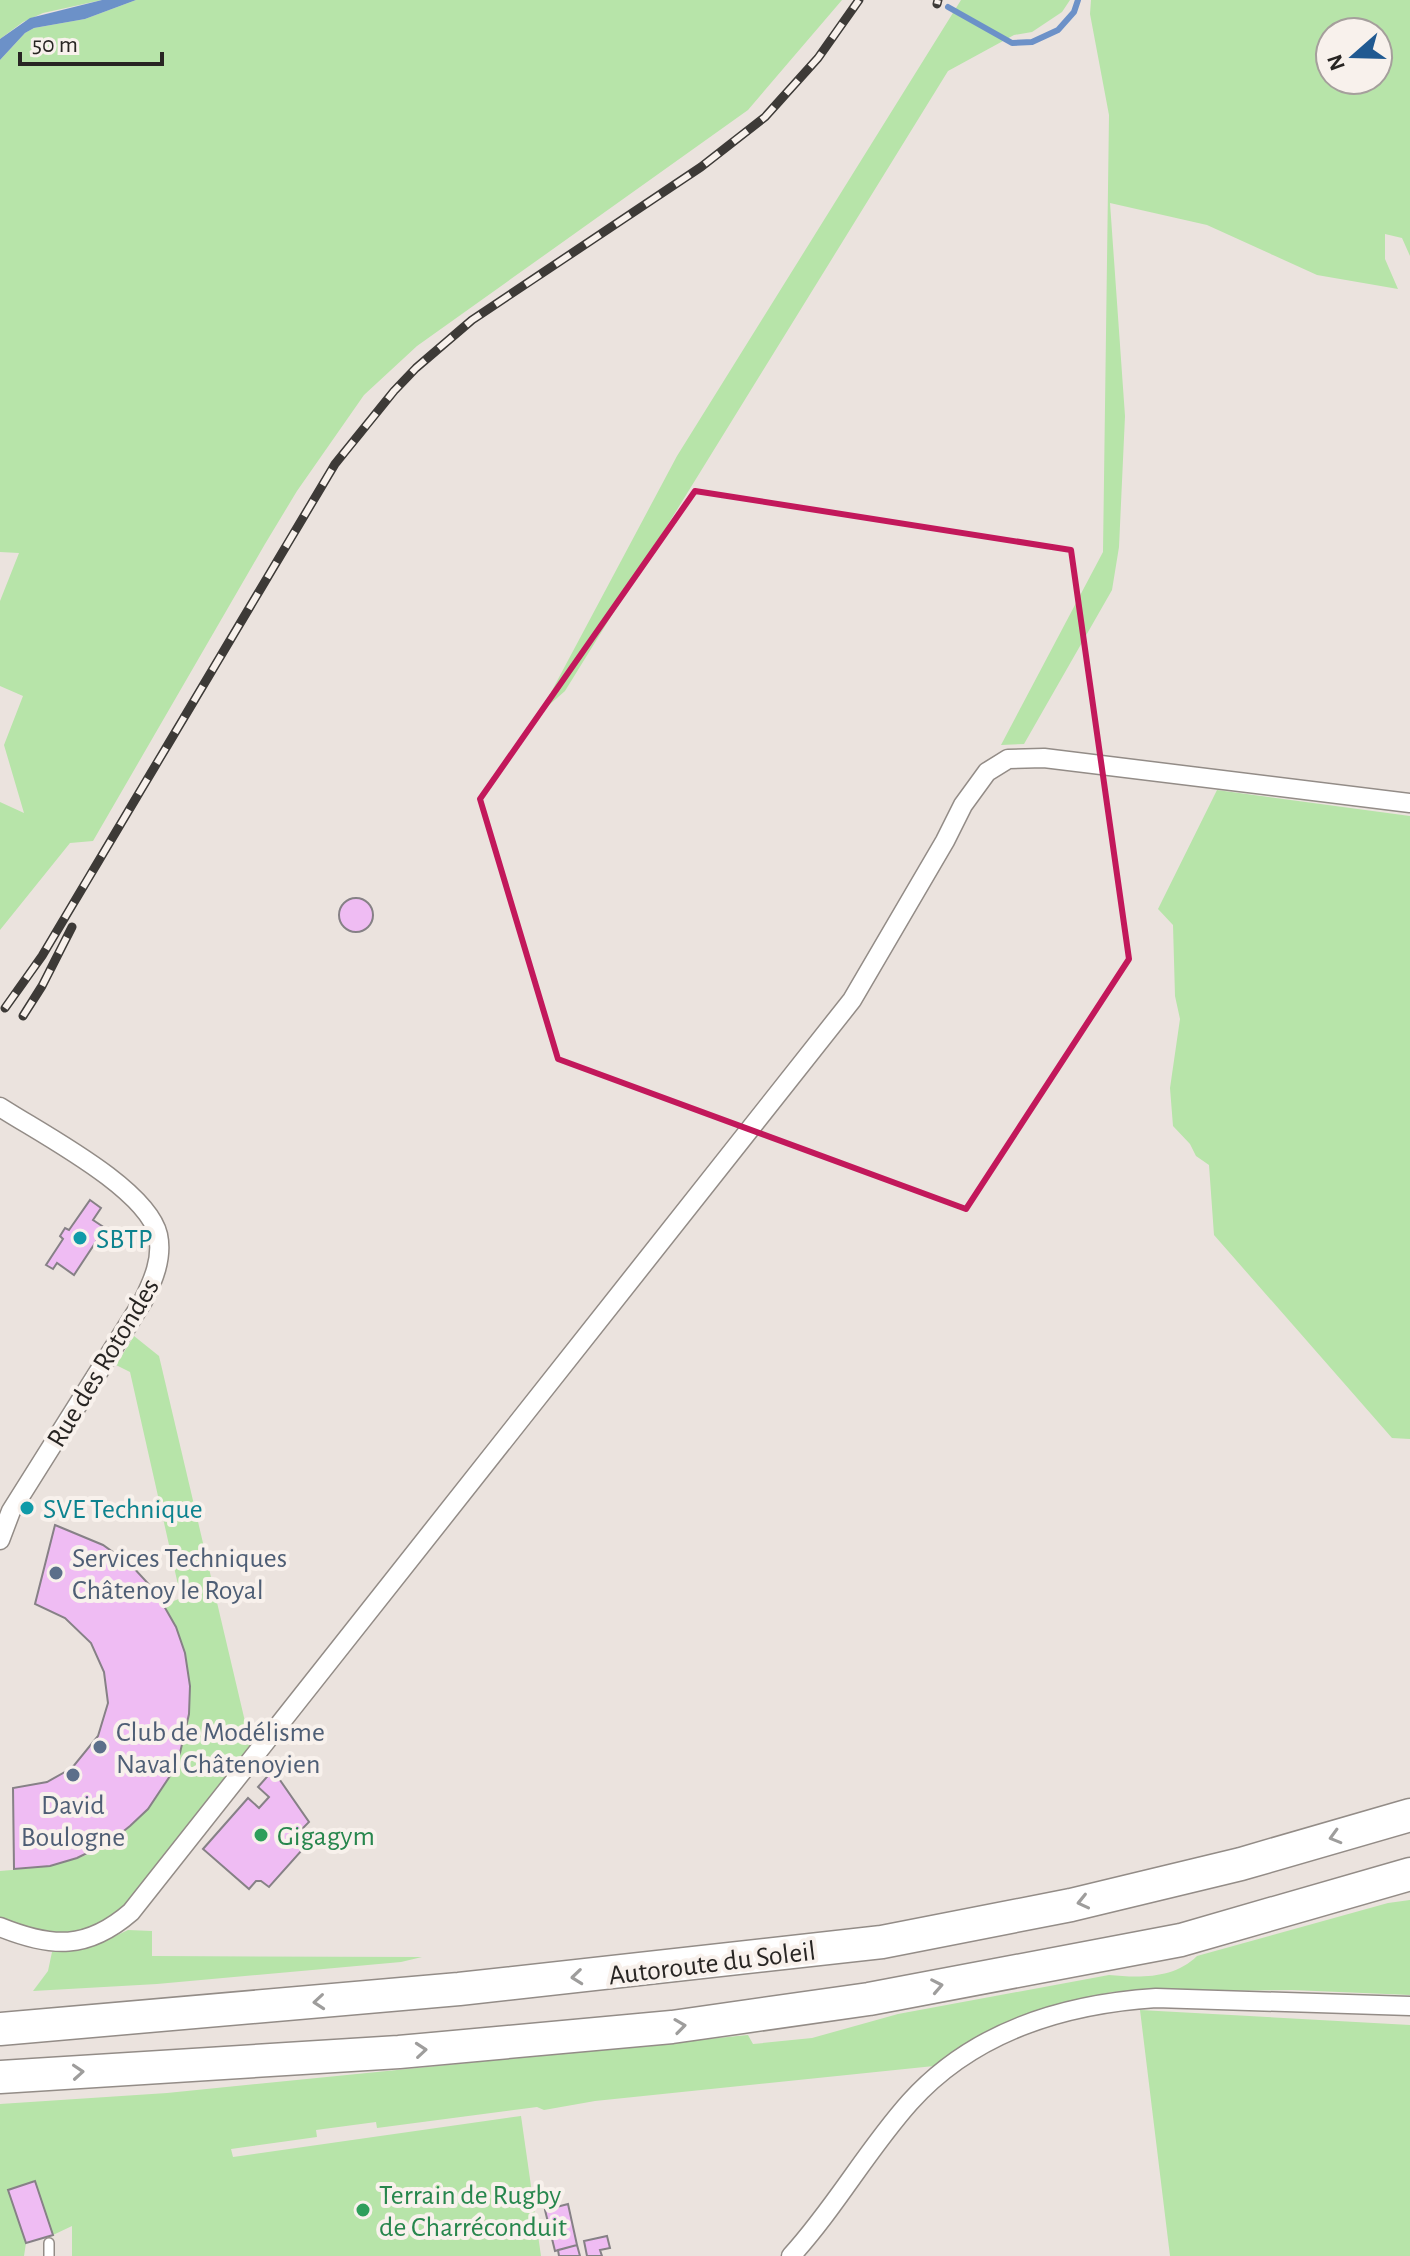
<svg xmlns="http://www.w3.org/2000/svg" width="1410" height="2256" font-family="'Alegreya Sans',sans-serif">
  <style>
    .green { fill: #b7e4a9; fill-rule: evenodd }
    .water { fill: #6c91c8 }
    .lines { fill: none; stroke-linecap: round; stroke-linejoin: round }
    .stream { stroke: #6c91c8; stroke-width: 6 }
    .building { fill: #efbcf3; stroke: #868186; stroke-width: 2 }
    .lane-casing { stroke: #938c87; stroke-width: 12 }
    .street-casing { stroke: #938c87; stroke-width: 21 }
    .highway-casing { stroke: #938c87; stroke-width: 35 }
    .lane { stroke: #fff; stroke-width: 9 }
    .street { stroke: #fff; stroke-width: 18 }
    .highway { stroke: #fff; stroke-width: 32 }
    .rail-casing { stroke: #3d3a37; stroke-width: 9 }
    .rail { stroke: #f8f1ec; stroke-width: 6; stroke-dasharray: 18; stroke-linecap: butt }
    .oneway { stroke: #9e9d9c }
    .marked { fill: none; stroke: #c2185b; stroke-width: 6; stroke-linejoin: round }
    .culture-dot { fill: #0f9aa8; stroke: #f8f1ec; stroke-width: 3 }
    .service-dot { fill: #5c6f8a; stroke: #f8f1ec; stroke-width: 3 }
    .leisure-dot { fill: #2e9e5b; stroke: #f8f1ec; stroke-width: 3 }
    .labels { text-anchor: middle; stroke-width: 8; stroke-linejoin: round; paint-order: stroke }
    .culture-label { font-size: 28px; fill: #0d838f; stroke: #f8f1ec; text-anchor: start }
    .street-label { font-size: 28px; fill: #282523; stroke: #f8f1ec }
    .service-label { font-size: 28px; fill: #4e5e75; stroke: #f8f1ec; text-anchor: start }
    .leisure-label { font-size: 28px; fill: #27864d; stroke: #f8f1ec; text-anchor: start }
  </style>
  <rect width="100%" height="100%" fill="#ebe3de"/>
  <path class="green" d="M0 0H102L43 13 23 22 0 39Z
    M136 0H842L748 110 417 346 364 395 297 491 265 544 93 841 70 843 0 930V802L24 813 4 745 23 696 0 686V601L19 553 0 552V60L25 33 34 28 85 19Z
    M961 0H1070L1062 12 1032 32 1014 35 948 71 565 691 540 713 677 456Z
    M1091 0H1410V256L1402 238 1385 234V259L1398 289 1317 275 1207 225 1110 203 1125 416 1119 547 1112 590 1024 744 1001 745 1103 552 1109 115 1090 14ZM1330 32H1378V80H1330Z
    M1217 790 1410 816V1439L1392 1438 1214 1235 1209 1165 1196 1156 1190 1144 1173 1126 1170 1088 1180 1019 1175 996 1173 925 1158 909Z
    M134 1336 159 1356 247 1730 258 1742 136 1899 109 1923 65 1937 31 1930 0 1917V1871C32 1868 65 1866 95 1851 185 1803 216 1692 164 1605L181 1598 130 1372 116 1365Z
    M1410 1900V1995L1292 1990 1112 1992 1067 2002 1008 2023 934 2066 595 2101 544 2110 537 2107 377 2128 376 2122 316 2130 317 2137 231 2149 233 2157 521 2116 541 2256H72V2226L53 2235 34 2181 8 2190 26 2243 24 2256H0V2104L167 2093 748 2035 753 2044 812 2038 898 2014 1109 1975C1139 1978 1174 1979 1197 1956L1388 1903Z
    M128 1930 152 1931V1956L422 1957 401 1962 157 1984 33 1991 48 1971 52 1952 107 1940Z
    M1140 2010 1410 2025V2256H1170Z"/>
  <path class="water" d="M102 0H136L85 19 34 28 25 33 0 60V39L30 18Z"/>
  <g class="lines">
    <path class="stream" d="M948 7 1012 43 1032 42 1058 30 1074 12 1078 0"/>
  </g>
  <path class="building" d="M339 915a17 17 0 1 1 34 0a17 17 0 1 1-34 0Z
    M90 1200 101 1208 93 1220 105 1228 74 1275 57 1263 53 1269 46 1265 63 1239 60 1236 65 1228 69 1230Z
    M55 1525 103 1545 131 1565 156 1592 176 1627 185 1653 190 1686 189 1714 180 1753 172 1773 148 1809 130 1826 110 1842 77 1858 50 1866 14 1869 13 1788 47 1782 72 1768 98 1736 108 1703 104 1672 91 1643 65 1618 35 1604Z
    M273 1770 309 1822 302 1829 311 1840 269 1887 261 1881H256L249 1889 203 1849 248 1798 259 1808 269 1797 258 1787Z
    M35 2181 53 2235 26 2243 8 2190Z
    M568 2204 577 2245 555 2251 545 2210Z
    M607 2236 610 2248 600 2250 602 2256H587L584 2241Z
    M577 2245 580 2256H559L558 2250Z"/>
  <g class="lines">
    <defs>
      <path id="lane" d="M49 2256V2243"/>
      <path id="street" d="M0 1107C40 1133 147 1188 158 1235 163 1258 153 1281 143 1301L11 1511 0 1540
        M0 1927C52 1948 87 1950 131 1912L852 1000 945 841 963 805 987 772 1008 759 1044 758 1410 803
        M791 2256C835 2208 867 2150 910 2102 974 2031 1064 2004 1156 1998L1410 2006"/>
      <path id="highway" d="M0 2029 459 1989 882 1942 1071 1905 1241 1864 1410 1815
        M0 2077 399 2052 672 2027 869 1999 1181 1940 1410 1874"/>
    </defs>
    <use href="#lane" class="lane-casing"/>
    <use href="#street" class="street-casing"/>
    <use href="#highway" class="highway-casing"/>
    <use href="#lane" class="lane"/>
    <use href="#street" class="street"/>
    <use href="#highway" class="highway"/>
    <defs>
      <path id="rail" d="M937 4 938 0
        M5 1008 42 956 335 464 394 391 416 368 472 320 701 167 765 117 818 58 859 0
        M23 1016 42 986 72 927"/>
    </defs>
    <use href="#rail" class="rail-casing"/>
    <use href="#rail" class="rail"/>
  </g>
  <defs><path id="oneway-chevron" d="M-2-3.5L2.5 0L-2 3.5" fill="none" stroke-width="1.6" stroke-linecap="round" stroke-linejoin="round" transform="scale(2)"/></defs>
  <g class="oneway">
    <use href="#oneway-chevron" transform="translate(1335 1837) rotate(164)"/>
    <use href="#oneway-chevron" transform="translate(1083 1902) rotate(167)"/>
    <use href="#oneway-chevron" transform="translate(577 1977) rotate(174)"/>
    <use href="#oneway-chevron" transform="translate(937 1986) rotate(-11)"/>
    <use href="#oneway-chevron" transform="translate(319 2002) rotate(175)"/>
    <use href="#oneway-chevron" transform="translate(680 2026) rotate(-8)"/>
    <use href="#oneway-chevron" transform="translate(421 2050) rotate(-5)"/>
    <use href="#oneway-chevron" transform="translate(78 2072) rotate(-4)"/>
  </g>
  <path class="marked" d="M695 491 1071 550 1129 959 966 1209 558 1059 480 799Z"/>
  <g class="culture-dot">
    <circle cx="80" cy="1238" r="8"/>
    <circle cx="27" cy="1508" r="8"/>
  </g>
  <g class="service-dot">
    <circle cx="56" cy="1573" r="8"/>
    <circle cx="100" cy="1747" r="8"/>
    <circle cx="73" cy="1775" r="8"/>
  </g>
  <g class="leisure-dot">
    <circle cx="261" cy="1835" r="8"/>
    <circle cx="363" cy="2210" r="8"/>
  </g>
  <g class="labels">
    <g class="culture-label">
      <text x="96" y="1248">SBTP</text>
      <text x="43" y="1518">SVE Technique</text>
    </g>
    <g class="street-label">
      <text transform="translate(102 1362) rotate(-59)" y="10">Rue des Rotondes</text>
      <text transform="translate(712 1962) rotate(-7)" y="10">Autoroute du Soleil</text>
    </g>
    <g class="service-label">
      <text x="72" y="1567">Services Techniques<tspan x="72" dy="32">Châtenoy le Royal</tspan></text>
      <text x="116" y="1741">Club de Modélisme<tspan x="116" dy="32">Naval Châtenoyien</tspan></text>
      <text x="73" y="1814" text-anchor="middle">David<tspan x="73" dy="32">Boulogne</tspan></text>
    </g>
    <g class="leisure-label">
      <text x="277" y="1845">Gigagym</text>
      <text x="379" y="2204">Terrain de Rugby<tspan x="379" dy="32">de Charréconduit</tspan></text>
    </g>
  </g>
  <g transform="translate(1354 56) rotate(250)"><circle r="38" fill="#f8f1ec" stroke="#a59f9c" stroke-width="2"/>
  <path d="M0-6L14 30L0 20L-14 30Z" fill="#205991"/>
  <text y="-12" font-size="22" font-weight="bold" text-anchor="middle" fill="#282523">N</text>
  </g>
  <path d="M20 52v12h142v-12" fill="none" stroke="#282523" stroke-width="4"/>
  <text x="32" y="52" font-size="24" fill="#282523" stroke="#f8f1ec" stroke-width="6" paint-order="stroke">50 m</text>
</svg>
